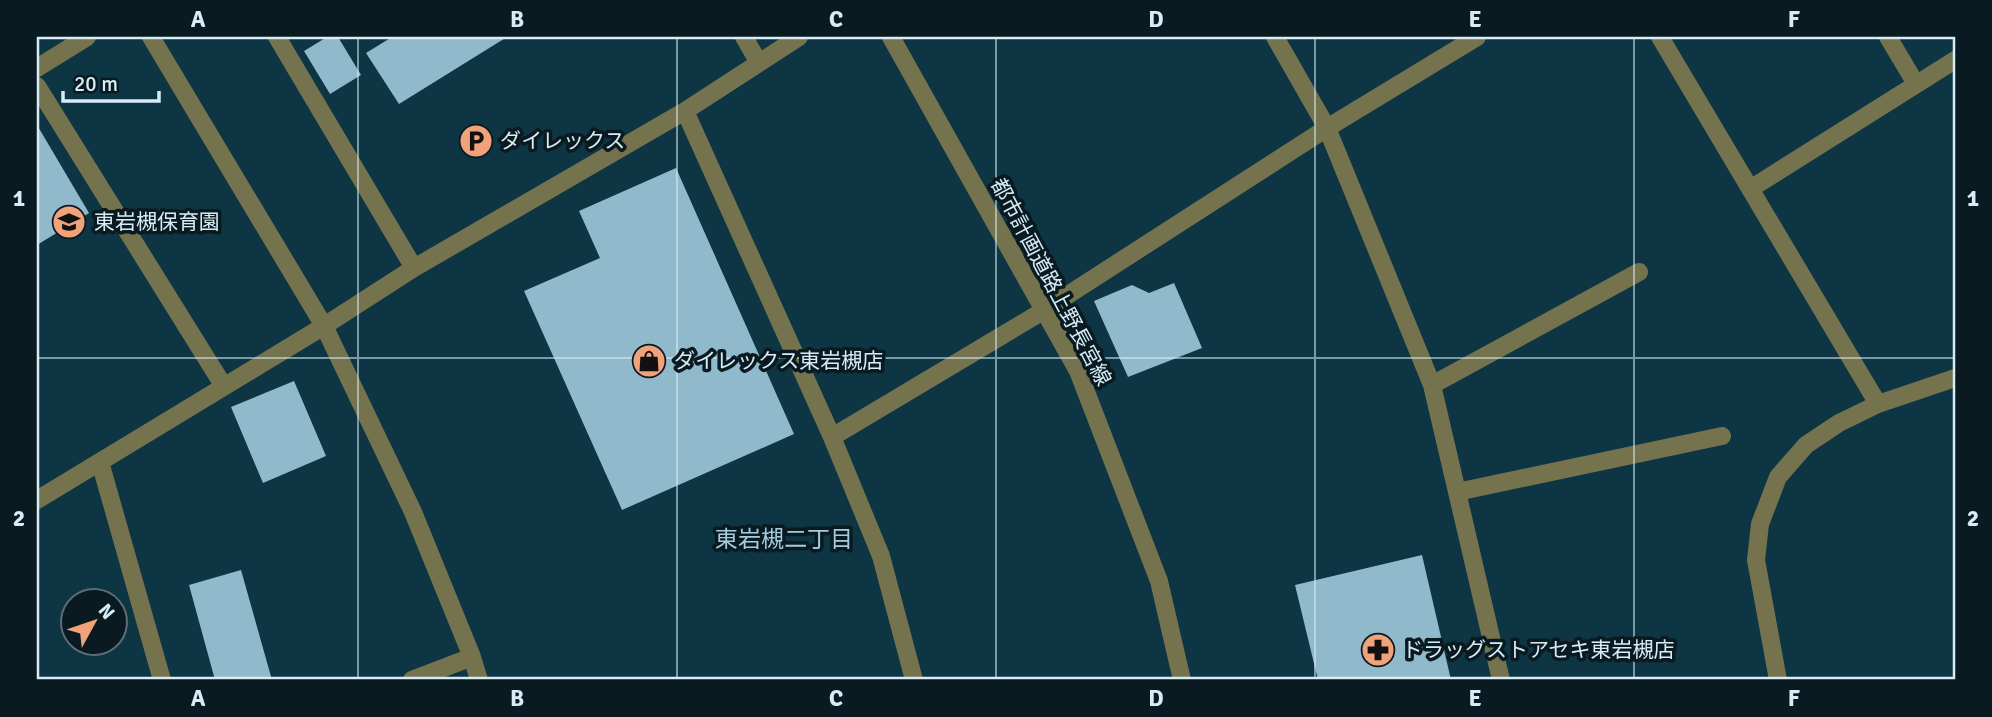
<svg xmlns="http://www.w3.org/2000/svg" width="1992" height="717" font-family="Signika,'Noto Sans JP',sans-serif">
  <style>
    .building { fill: #91b9cc }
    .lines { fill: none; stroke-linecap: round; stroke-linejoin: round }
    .minor { stroke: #74734d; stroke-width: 18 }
    .grid { fill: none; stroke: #d7ecf5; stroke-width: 2; stroke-opacity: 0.55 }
    .labels { text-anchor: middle; stroke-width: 7; stroke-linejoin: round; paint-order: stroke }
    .poi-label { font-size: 21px; fill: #d7ecf5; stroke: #0a1a21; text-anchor: start }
    .street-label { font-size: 21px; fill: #d7ecf5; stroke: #0a1a21 }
    .neighbourhood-label { font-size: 23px; fill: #a4ccdf; stroke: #0a1a21 }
    .neatline { fill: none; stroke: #d7ecf5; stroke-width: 2.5 }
    .grid-label { font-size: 23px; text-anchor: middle; font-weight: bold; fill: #d7ecf5 }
  </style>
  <rect width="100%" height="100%" fill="#0d3544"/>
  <path class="building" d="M327 37H338L361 75 330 94 304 51Z
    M392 37H507L399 104 366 53Z
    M37 125 89 213 37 245Z
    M676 168 794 434 622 510 524 291 600 258 579 211Z
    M1174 283 1202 348 1128 377 1094 301 1132 285 1149 293Z
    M294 381 326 456 263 483 231 407Z
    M1422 555 1451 680H1318L1295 585Z
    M241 570 272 680H215L189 585Z"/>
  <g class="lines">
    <path class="minor" d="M151 37 324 326 413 512 472 657 479 680
      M277 37 414 268
      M744 37 759 63
      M891 37 1078 371 1159 581 1182 680
      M1275 37 1327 128 1432 385 1501 680
      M1660 37 1878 404
      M1888 37 1916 84
      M37 68 87 37
      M37 86 223 385
      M685 111 832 437 881 556 914 680
      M1750 189 1955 60
      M1432 385 1639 272
      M832 437 1043 311 1327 128 1477 37
      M100 462 162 680
      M1457 492 1722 436
      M37 500 324 326 414 268 685 111 799 37
      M412 680 472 657
      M1778 680 1756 560 1760 524 1778 477 1806 445 1839 423 1878 404 1955 378"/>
  </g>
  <path class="grid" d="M358 37V680M677 37V680M996 37V680M1315 37V680M1634 37V680M37 358H1955"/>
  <defs>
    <symbol id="parking-disc" viewBox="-11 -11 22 22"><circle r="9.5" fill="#f0a27a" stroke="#0a1a21"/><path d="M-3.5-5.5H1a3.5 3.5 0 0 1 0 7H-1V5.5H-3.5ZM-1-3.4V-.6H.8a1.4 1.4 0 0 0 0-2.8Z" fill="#111"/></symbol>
    <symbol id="school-disc" viewBox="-11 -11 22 22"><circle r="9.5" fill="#f0a27a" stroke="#0a1a21"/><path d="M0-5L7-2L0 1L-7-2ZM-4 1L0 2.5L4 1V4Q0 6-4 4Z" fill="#111"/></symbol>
    <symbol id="shop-disc" viewBox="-11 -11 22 22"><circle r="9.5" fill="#f0a27a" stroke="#0a1a21"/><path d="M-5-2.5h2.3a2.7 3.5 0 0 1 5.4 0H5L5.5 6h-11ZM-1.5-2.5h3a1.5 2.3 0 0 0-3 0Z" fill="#111"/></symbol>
    <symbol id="pharmacy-disc" viewBox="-11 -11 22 22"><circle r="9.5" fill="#f0a27a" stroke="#0a1a21"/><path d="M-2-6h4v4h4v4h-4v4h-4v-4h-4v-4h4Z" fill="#111"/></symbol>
  </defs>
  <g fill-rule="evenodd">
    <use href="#parking-disc" x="457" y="122" width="38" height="38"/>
    <use href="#school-disc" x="50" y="203" width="38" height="38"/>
    <use href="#shop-disc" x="630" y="342" width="38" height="38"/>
    <use href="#pharmacy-disc" x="1359" y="631" width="38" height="38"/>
  </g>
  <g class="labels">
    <g class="poi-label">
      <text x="500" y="148">ダイレックス</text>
      <text x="94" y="229">東岩槻保育園</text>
      <text x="674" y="368">ダイレックス東岩槻店</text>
      <text x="1402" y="657">ドラッグストアセキ東岩槻店</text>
    </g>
    <g class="street-label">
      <text transform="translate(1051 282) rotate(62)" y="7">都市計画道路上野長宮線</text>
    </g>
    <g class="neighbourhood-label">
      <text x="784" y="547">東岩槻二丁目</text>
    </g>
  </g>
  <rect width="1992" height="717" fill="none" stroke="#0a1a21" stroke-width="77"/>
  <g transform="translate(94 622) rotate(50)"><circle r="33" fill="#0a1a21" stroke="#5c6e76" stroke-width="2"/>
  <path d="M0-5L12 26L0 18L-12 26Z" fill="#f0a27a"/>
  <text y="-10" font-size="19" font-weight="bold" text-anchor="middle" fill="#d7ecf5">N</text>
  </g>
  <path d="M63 91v10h96v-10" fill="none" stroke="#d7ecf5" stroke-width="3.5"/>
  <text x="74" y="91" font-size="21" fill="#d7ecf5" stroke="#0a1a21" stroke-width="5" paint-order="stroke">20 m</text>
  <rect x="38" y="38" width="1916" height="640" class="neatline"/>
  <g class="grid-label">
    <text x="198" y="27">A</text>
    <text x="517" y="27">B</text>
    <text x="836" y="27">C</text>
    <text x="1156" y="27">D</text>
    <text x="1475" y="27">E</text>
    <text x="1794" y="27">F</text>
    <text x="19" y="206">1</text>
    <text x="1973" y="206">1</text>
    <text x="19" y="526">2</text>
    <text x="1973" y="526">2</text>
    <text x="198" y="706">A</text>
    <text x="517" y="706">B</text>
    <text x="836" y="706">C</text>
    <text x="1156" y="706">D</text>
    <text x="1475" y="706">E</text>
    <text x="1794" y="706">F</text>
  </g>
</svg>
